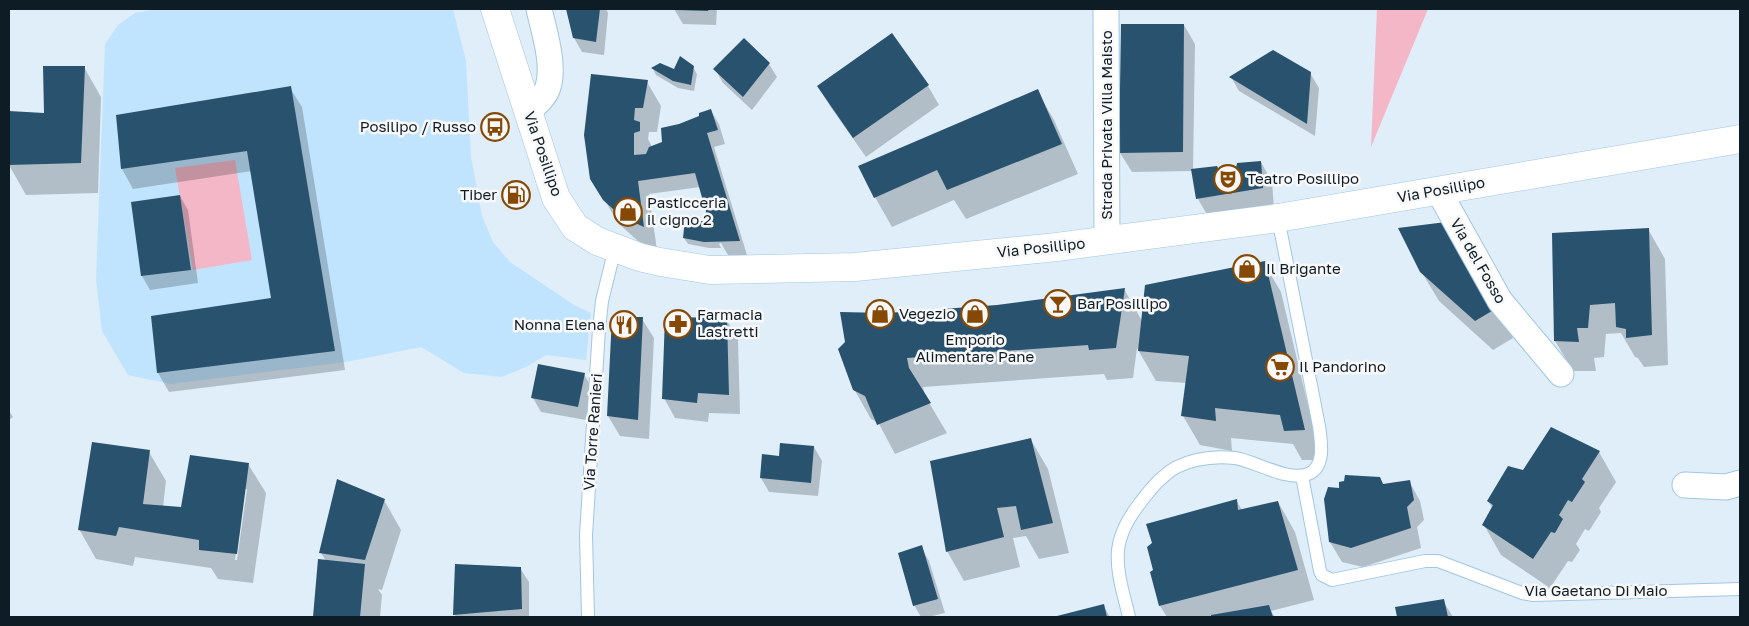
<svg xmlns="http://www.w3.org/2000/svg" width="1749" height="626" font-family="'Golos Text',sans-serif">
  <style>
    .built { fill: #c0e4fe }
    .green { fill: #f3b7c8 }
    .shadow { fill: #0003; fill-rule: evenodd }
    .building { fill: #29526e }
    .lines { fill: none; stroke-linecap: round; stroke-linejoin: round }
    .lane-casing { stroke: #a1c6e1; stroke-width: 14 }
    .street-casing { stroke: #a1c6e1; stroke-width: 27 }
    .secondary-casing { stroke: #a1c6e1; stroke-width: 29 }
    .lane { stroke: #fff; stroke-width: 12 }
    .street { stroke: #fff; stroke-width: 25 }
    .secondary { stroke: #fff; stroke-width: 28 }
    .labels { text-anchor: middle; stroke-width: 5; stroke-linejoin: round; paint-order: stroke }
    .street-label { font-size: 15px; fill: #0e1c26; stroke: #f8f8f8 }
    .poi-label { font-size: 15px; fill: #0e1c26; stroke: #f8f8f8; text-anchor: start }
  </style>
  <rect width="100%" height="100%" fill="#dfeef9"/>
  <path class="built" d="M158 9H453L466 61 471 157 482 216 493 242 510 262 574 305 591 313 586 360 546 355 528 366 502 377 464 373 421 347 346 362 171 384 128 375 102 331 96 279 105 44 118 25 135 13Z"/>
  <path class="green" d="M1377 9H1428L1371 147Z
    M235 160 252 260 193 270 175 168Z"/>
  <path class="shadow" d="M567 9H606L608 13 604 55 582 52 574 38Z
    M674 9H717L716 25 683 24Z
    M1184 25 1195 44 1193 170 1219 172 1236 169 1261 162 1272 182 1274 208 1209 218 1198 199 1193 171 1132 172 1120 153Z
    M892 35 928 86 939 105 866 157 830 106 818 86Z
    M769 64 777 77 752 110 723 83 715 69Z
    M84 67 101 97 98 193 26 195 9 165V113L45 115Z
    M693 67 697 74 694 91 678 88 656 75 653 69 674 70Z
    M1310 73 1319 88 1315 136 1239 91 1231 77Z
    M647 82 661 106 657 132H649L648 139 652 147 663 143 679 125 701 117 711 111 719 124 725 144 714 147 747 255H728L721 243 719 244 721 248H709L688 244 684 238 710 224 700 187 649 194 657 250 638 241 619 224 591 178Z
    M290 88 302 107 345 370 169 392 158 373 272 299 252 171 133 189 122 169 118 116Z
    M1037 91 1054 120 1078 174 966 219 954 200 892 227 875 197Z
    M180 196 188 210 198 283 150 290 142 276 132 203Z
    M1648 229 1665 259 1668 365 1644 367 1638 358 1635 357 1621 333 1606 334 1604 357 1594 358 1596 371H1573L1555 341Z
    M1264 263 1281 292 1321 460H1302L1293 444 1231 438 1232 451 1200 445 1183 416 1187 383 1156 381 1137 348 1133 378 1107 380 1104 374 923 387 925 396 947 433 895 454 878 422 871 419 854 389 887 314 997 306 1124 289 1142 321Z
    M1421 271 1496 308 1513 338 1493 350 1439 301Z
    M642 319 654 338 649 439 620 436 608 416Z
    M726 319 738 339 740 414 709 413 708 422 675 418 664 398Z
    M584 374 592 388 586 420 541 412 533 398Z
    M9 411 13 417 9 420Z
    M1552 429 1599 452 1616 482 1599 508 1601 512 1589 531 1585 529 1576 544 1580 550 1572 562 1568 561 1550 588 1501 555 1484 525 1493 509 1488 501 1524 471Z
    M1031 440 1048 469 1069 553 1039 559 1026 536 1013 538 1020 567 964 581 947 551Z
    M814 447 822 461 818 496 769 492 761 478 780 457Z
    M149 452 166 481 163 507 182 508 248 464 266 493 253 583 218 579 211 568 135 557 133 566 96 559 79 529ZM244 489H247L237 560H235Z
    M1379 478 1384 485 1409 481 1420 501 1424 520 1417 527 1421 548 1363 567 1342 562 1330 542 1340 490Z
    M384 500 401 530 382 590 378 589 382 595 380 617H314L320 560 326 561 321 553Z
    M1236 500 1242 510 1278 502 1295 532 1314 600 1271 611 1275 617H1167L1160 606 1151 573Z
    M921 547 929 561 945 613 928 617H921L914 605Z
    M456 566 520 568 529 582V617H456L455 615Z
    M1443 601 1453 617H1398L1396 608Z
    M1103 605 1110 617H1056Z
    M68 616 85 617H68Z"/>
  <path class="building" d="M566 9H600L596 42 573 38Z
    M677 9H709L708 11 677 10Z
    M1121 24H1184L1183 152 1119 153Z
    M892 33 929 85 853 138 817 86Z
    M744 38 770 63 743 97 713 69Z
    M1273 50 1311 72 1307 124 1229 77Z
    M680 56 694 66 691 85 673 81 651 68 660 63 674 69Z
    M43 66H85L81 163 9 165V111L44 113Z
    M591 74 648 80 643 108H635L634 120 640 122V131L634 133V155L646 154 649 147 662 142 661 128 679 124 699 116V113L711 109 718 130 707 133 740 241 704 242 683 238 685 219 709 222 695 173 638 181 644 227 622 217 603 200 590 179 584 135Z
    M291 86 335 351 157 373 151 316 271 298 247 151 121 169 116 115Z
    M1038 89 1062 144 947 190 937 170 874 198 858 166Z
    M1261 161 1263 188 1196 199 1191 169 1217 166 1219 170 1236 168 1237 163Z
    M180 195 191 270 141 276 131 202Z
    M1446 222 1497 308 1475 321 1420 272 1398 228Z
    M1649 228 1652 335 1626 338V329L1616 327 1615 303 1590 305 1588 328H1577L1579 342 1554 341 1552 233Z
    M1265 261 1305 430 1284 431 1280 415 1215 408 1216 421 1181 416 1189 356 1138 351 1145 285Z
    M1125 288 1116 348 1089 350 1088 345 907 358 909 368 931 403 877 425 865 396 853 390 838 349 845 342 840 312 887 313 997 305Z
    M612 317H643L638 420 607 416Z
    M665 317 727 318 729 395 698 393 697 403 662 399Z
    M538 364 585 373 578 407 531 398Z
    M1551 427 1600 451 1582 479 1585 482 1572 502 1568 500 1559 515 1563 519 1555 533 1551 532 1533 559 1482 525 1493 505 1487 501 1508 466 1523 470Z
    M1031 438 1053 523 1021 530 1016 506 997 508 1004 537 946 552 930 461Z
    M92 442 150 450 143 504 181 507 190 455 249 463 237 554 199 550V540L119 527 116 536 78 530Z
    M780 443 814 446 811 483 760 478 762 454 779 456Z
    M1345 475 1380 477 1383 484 1410 480 1414 500 1407 507 1411 528 1351 548 1329 542 1324 499 1328 487 1339 488V482L1344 481Z
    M337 479 385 499 365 560 319 553Z
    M1237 499 1238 510 1278 501 1298 570 1159 606 1150 572 1153 570 1147 547 1152 543 1146 524Z
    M922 545 938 599 913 606 898 553Z
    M318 559 365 564 360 617H313Z
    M455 564 521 567 522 609 453 615Z
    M1444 599 1448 617H1397L1395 607Z
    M1104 604 1107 617H1053Z
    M1269 605 1273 617H1211V615Z"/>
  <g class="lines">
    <defs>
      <path id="lane" d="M1302 476 1320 571 1322 575 1332 580 1425 561H1438L1522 593 1533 595 1740 589
        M588 617 586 535 599 329 602 301 615 248
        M1129 617C1124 595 1116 573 1118 550 1120 532 1129 517 1140 503 1147 494 1154 484 1163 477 1180 460 1211 455 1235 458 1255 461 1288 482 1308 474 1326 467 1321 441 1319 426L1278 218"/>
      <path id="street" d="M1106 9 1107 240
        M528 111C536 104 545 97 548 87 555 65 544 31 539 9
        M1438 190 1500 301 1561 374
        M1685 485 1726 487 1740 483"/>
      <path id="secondary" d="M495 9 556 198 575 227 597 241 639 257 660 262 710 270 855 267 1057 247 1278 218 1740 139"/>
    </defs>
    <use href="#lane" class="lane-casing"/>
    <use href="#street" class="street-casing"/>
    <use href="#secondary" class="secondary-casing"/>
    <use href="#lane" class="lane"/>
    <use href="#street" class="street"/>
    <use href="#secondary" class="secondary"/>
  </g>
  <defs>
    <symbol id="bus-ring" viewBox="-11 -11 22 22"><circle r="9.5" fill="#f8f8f8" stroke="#864905" stroke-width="1.5"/><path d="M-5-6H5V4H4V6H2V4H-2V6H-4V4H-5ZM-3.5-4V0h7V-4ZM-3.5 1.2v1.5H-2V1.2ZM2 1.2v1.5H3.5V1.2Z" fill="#864905"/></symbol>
    <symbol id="theatre-ring" viewBox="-11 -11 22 22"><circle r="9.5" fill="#f8f8f8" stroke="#864905" stroke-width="1.5"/><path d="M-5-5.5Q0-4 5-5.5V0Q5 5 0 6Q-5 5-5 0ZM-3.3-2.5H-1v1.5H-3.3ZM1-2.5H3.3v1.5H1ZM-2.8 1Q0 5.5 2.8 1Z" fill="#864905"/></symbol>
    <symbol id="fuel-ring" viewBox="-11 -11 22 22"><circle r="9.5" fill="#f8f8f8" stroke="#864905" stroke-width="1.5"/><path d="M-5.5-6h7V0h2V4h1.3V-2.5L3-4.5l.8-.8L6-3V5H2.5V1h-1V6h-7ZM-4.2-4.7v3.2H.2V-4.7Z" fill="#864905"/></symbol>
    <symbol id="shop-ring" viewBox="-11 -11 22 22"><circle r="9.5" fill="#f8f8f8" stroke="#864905" stroke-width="1.5"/><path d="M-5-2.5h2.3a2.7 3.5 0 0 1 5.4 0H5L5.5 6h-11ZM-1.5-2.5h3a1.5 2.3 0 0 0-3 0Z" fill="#864905"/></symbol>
    <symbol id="bar-ring" viewBox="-11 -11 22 22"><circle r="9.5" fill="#f8f8f8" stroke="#864905" stroke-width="1.5"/><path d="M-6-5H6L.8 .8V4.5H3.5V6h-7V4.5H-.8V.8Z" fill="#864905"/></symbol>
    <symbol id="pharmacy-ring" viewBox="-11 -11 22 22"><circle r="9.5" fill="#f8f8f8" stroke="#864905" stroke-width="1.5"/><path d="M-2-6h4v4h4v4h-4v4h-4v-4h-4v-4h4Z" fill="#864905"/></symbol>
    <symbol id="restaurant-ring" viewBox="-11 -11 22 22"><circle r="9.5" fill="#f8f8f8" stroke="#864905" stroke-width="1.5"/><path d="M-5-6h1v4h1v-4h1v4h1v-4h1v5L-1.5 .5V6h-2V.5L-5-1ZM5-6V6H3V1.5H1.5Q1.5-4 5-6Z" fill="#864905"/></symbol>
    <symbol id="supermarket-ring" viewBox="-11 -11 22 22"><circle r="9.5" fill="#f8f8f8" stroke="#864905" stroke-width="1.5"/><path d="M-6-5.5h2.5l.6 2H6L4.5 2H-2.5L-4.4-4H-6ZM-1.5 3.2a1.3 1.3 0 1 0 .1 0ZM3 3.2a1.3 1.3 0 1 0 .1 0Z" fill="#864905"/></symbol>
  </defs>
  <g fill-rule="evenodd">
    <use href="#bus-ring" x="479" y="111" width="32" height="32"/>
    <use href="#theatre-ring" x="1212" y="163" width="32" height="32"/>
    <use href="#fuel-ring" x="500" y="179" width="32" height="32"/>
    <use href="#shop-ring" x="612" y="196" width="32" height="32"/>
    <use href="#shop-ring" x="1231" y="253" width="32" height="32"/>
    <use href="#bar-ring" x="1042" y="288" width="32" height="32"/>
    <use href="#shop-ring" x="864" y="298" width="32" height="32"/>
    <use href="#shop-ring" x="959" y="298" width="32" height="32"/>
    <use href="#pharmacy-ring" x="662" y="308" width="32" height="32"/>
    <use href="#restaurant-ring" x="608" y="309" width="32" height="32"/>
    <use href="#supermarket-ring" x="1264" y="351" width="32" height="32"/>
  </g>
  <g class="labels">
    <g class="street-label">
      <text transform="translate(1107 125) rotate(-90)" y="5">Strada Privata Villa Maisto</text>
      <text transform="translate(543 154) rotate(71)" y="5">Via Posillipo</text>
      <text transform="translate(1441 190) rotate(-10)" y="5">Via Posillipo</text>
      <text transform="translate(1041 248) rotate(-6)" y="5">Via Posillipo</text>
      <text transform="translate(1478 261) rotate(60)" y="5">Via del Fosso</text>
      <text transform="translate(593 432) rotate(-86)" y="5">Via Torre Ranieri</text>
      <text x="1596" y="596">Via Gaetano Di Maio</text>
    </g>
    <g class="poi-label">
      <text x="476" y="132" text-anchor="end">Posilipo / Russo</text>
      <text x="1247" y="184">Teatro Posillipo</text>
      <text x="497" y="200" text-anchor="end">Tiber</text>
      <text x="647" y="208">Pasticceria<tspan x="647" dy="17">il cigno 2</tspan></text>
      <text x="1266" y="274">Il Brigante</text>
      <text x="1077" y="309">Bar Posillipo</text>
      <text x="899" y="319">Vegezio</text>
      <text x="697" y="320">Farmacia<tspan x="697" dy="17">Lastretti</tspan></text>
      <text x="605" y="330" text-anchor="end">Nonna Elena</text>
      <text x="975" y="345" text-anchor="middle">Emporio<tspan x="975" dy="17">Alimentare Pane</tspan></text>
      <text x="1299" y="372">Il Pandorino</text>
    </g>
  </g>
  <rect width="1749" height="626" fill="none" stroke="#0e1c26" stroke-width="20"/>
</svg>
